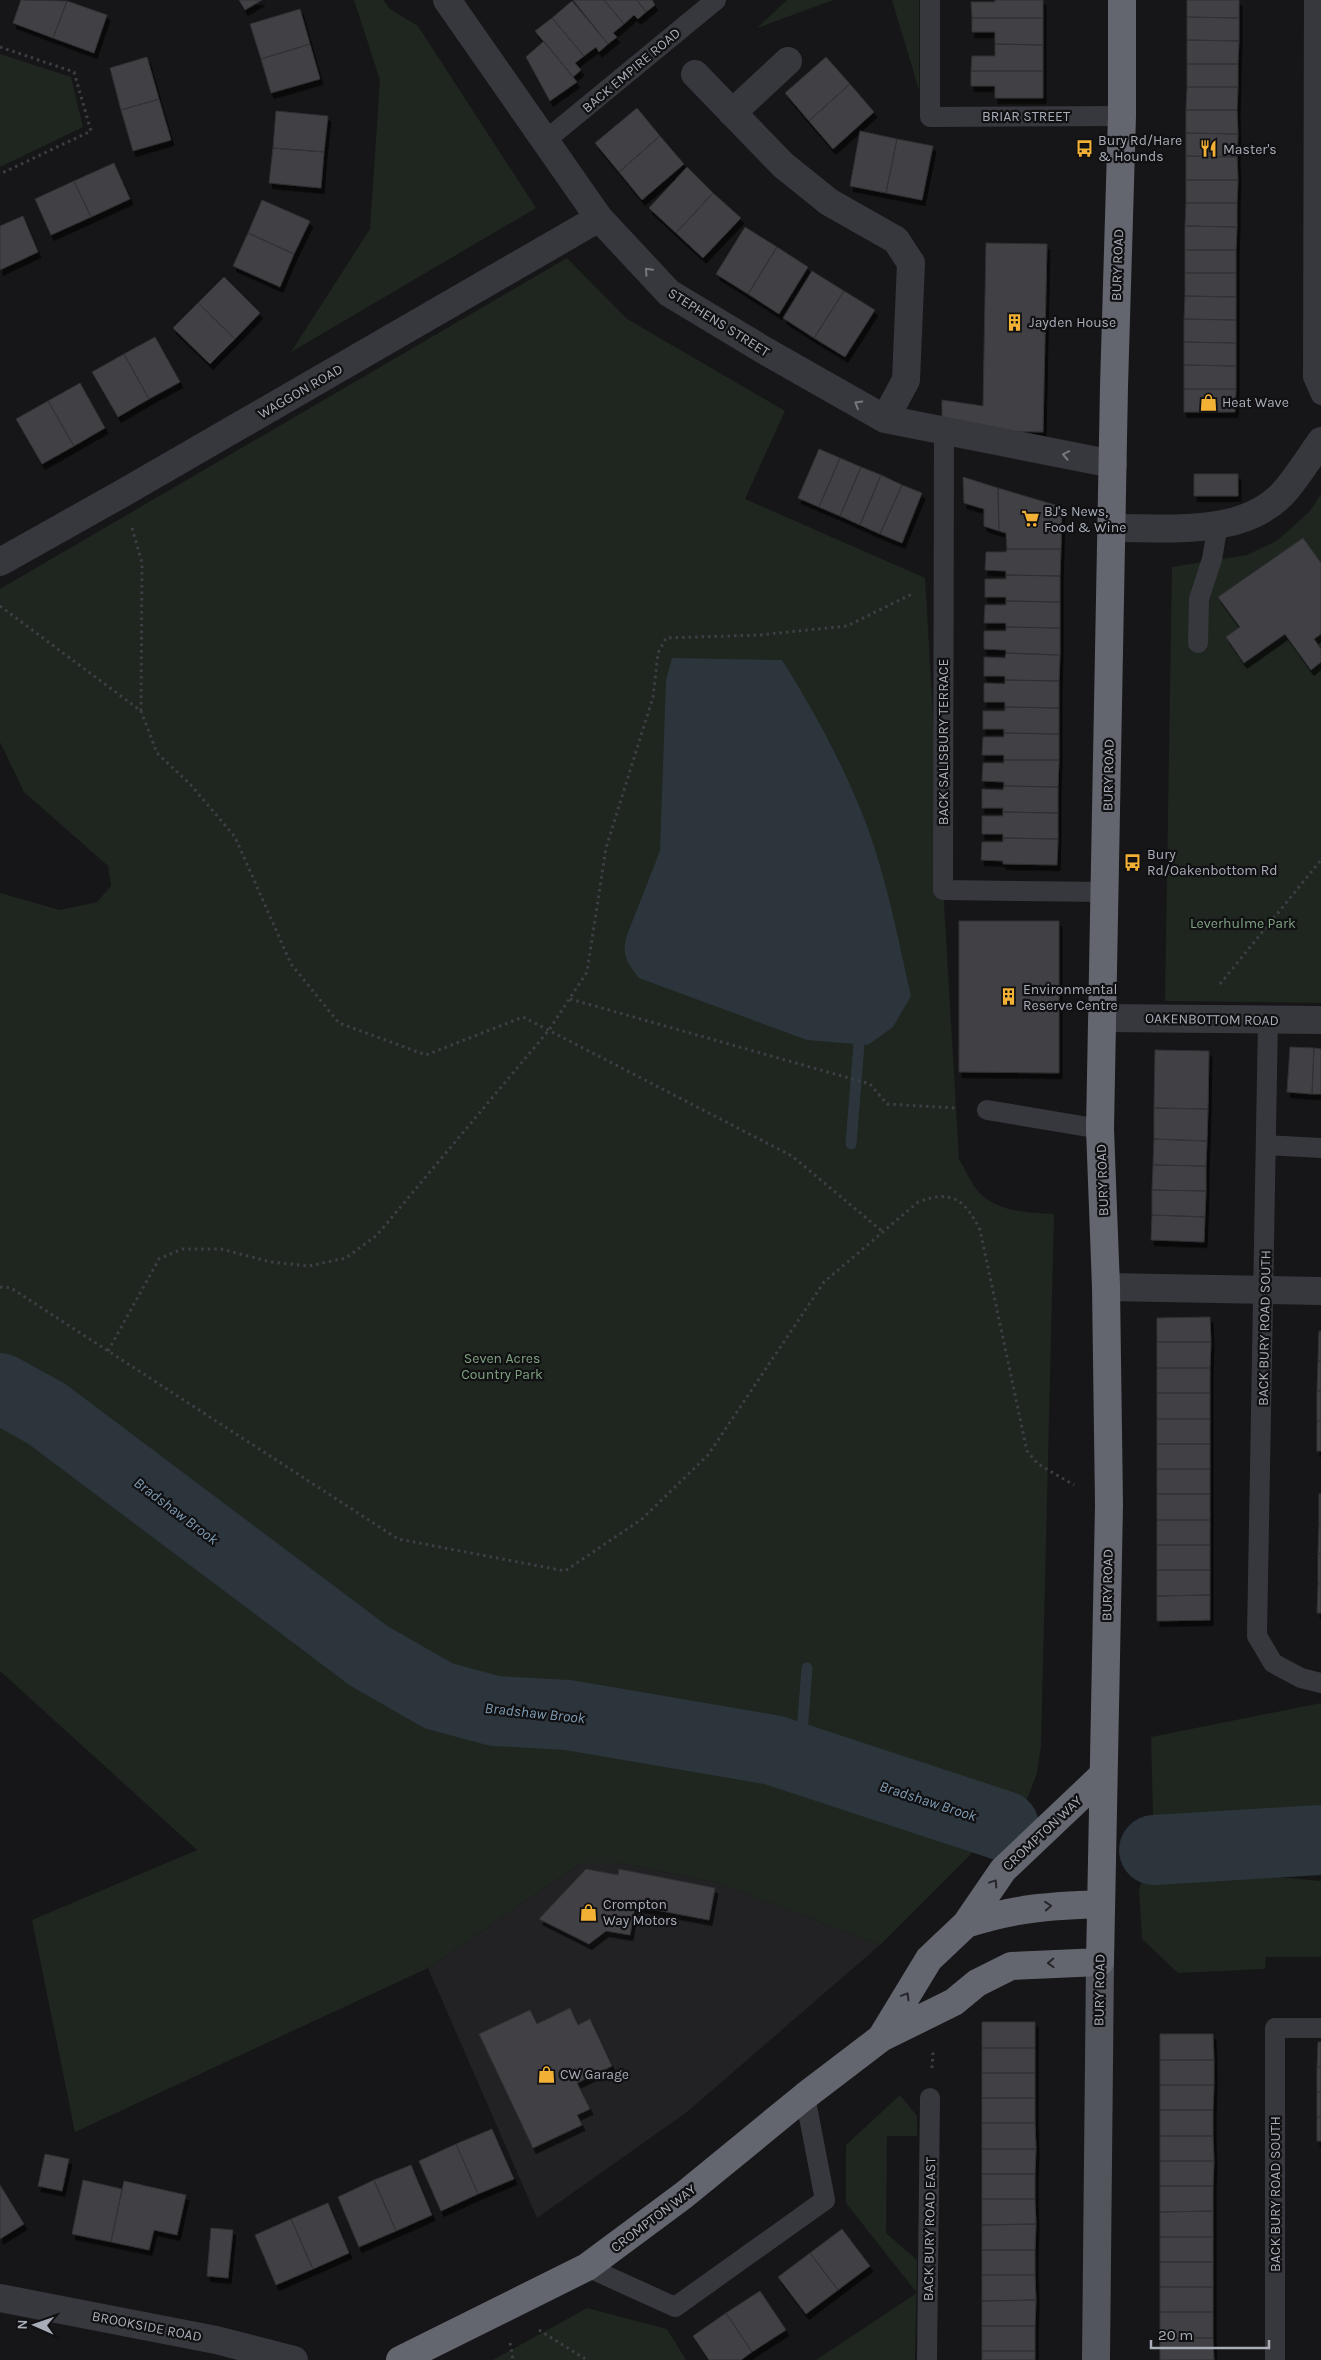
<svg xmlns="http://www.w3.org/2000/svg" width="1321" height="2360" font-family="Karla,sans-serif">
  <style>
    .built { fill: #222225 }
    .green { fill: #1e261f }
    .water { fill: #2c353c }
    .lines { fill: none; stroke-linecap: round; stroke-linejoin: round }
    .stream { stroke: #2c353c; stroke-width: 11 }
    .river { stroke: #2c353c; stroke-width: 70 }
    .building { fill: #404145; stroke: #303034; filter: url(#shadow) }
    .path { stroke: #3d3f44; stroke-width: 3; stroke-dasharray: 2.5 4; stroke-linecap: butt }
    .lane { stroke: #37383d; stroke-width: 20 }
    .street { stroke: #37383d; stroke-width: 28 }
    .primary { stroke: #53555c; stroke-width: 28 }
    .highway { stroke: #63666e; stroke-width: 28 }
    .oneway { stroke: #757881 }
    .oneway2 { stroke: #26262a }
    .labels { text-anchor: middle; stroke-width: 4.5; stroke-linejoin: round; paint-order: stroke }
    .street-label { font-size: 14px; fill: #a8adb8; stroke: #111113 }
    .poi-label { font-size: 14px; fill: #a8adb8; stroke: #111113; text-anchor: start }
    .park-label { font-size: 14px; fill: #7fa381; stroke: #111113 }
    .water-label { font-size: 15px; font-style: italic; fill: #7f9bb3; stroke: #111113 }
  </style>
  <defs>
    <filter id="shadow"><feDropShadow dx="3" dy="5.5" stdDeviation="0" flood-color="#0009"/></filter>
  </defs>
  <rect width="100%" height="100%" fill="#161618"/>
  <path class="built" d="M581 1863H620L718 1883 880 1945 687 2112 537 2218 428 1968Z"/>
  <path class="green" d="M354 0H383L390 9 418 26 536 208 291 352 370 229 380 80Z
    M787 0H833L757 28Z
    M892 0H919V90Z
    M0 54 71 77 83 127 0 167Z
    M567 258 627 319 785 411 745 499 925 578 959 1159C965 1169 970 1181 977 1190 995 1212 1028 1213 1054 1214L1041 1745 1037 1773 1028 1797 880 1945 718 1883 620 1863H581L428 1968 75 2132 32 1920 197 1850 0 1671V893L60 910 97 902 111 886 108 866 24 792 0 742V589Z
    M1321 494V1003L1165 1001 1172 567 1247 555 1278 540 1310 511Z
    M1321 1703V1840L1154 1850 1151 1737Z
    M1147 1865 1321 1881V1957H1266L1265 1969 1178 1973 1142 1939 1139 1889Z
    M900 2095 917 2116V2136H887L886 2233 917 2260 915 2360H816L917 2293 846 2203V2145Z
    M587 2308 667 2329 686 2360H493Z"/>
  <path class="water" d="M672 658 782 660C815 712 845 768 867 826 887 880 898 939 911 996L893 1027 868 1045 807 1040 639 978C627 962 621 955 627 935L660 851 666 680Z"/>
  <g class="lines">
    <path class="stream" d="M851 1144 859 1044
      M800 1758 807 1668"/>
    <path class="river" d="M0 1388 47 1414 369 1656 439 1696 495 1711 568 1715 773 1750 1004 1826
      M1154 1850 1321 1840"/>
  </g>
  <path class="building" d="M21 0 67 1 53 38 13 23Z
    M239 0H262L245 10Z
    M573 0H604L624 24 613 33 617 37 608 44Z
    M604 0H637L646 12 638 19 634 15 624 24Z
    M637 0H652L655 5 646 12Z
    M995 0H1043V18H972L971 2H995Z
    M1187 0H1239V18L1187 17Z
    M67 1 107 15 94 53 53 38Z
    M572 1 608 44 599 52 596 47 584 56 552 18Z
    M300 9 310 44 261 59 250 24Z
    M1187 17 1239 18V41L1187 40Z
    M552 18 584 56 575 63 581 70 573 77 535 31Z
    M972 18H1043V45L995 44V32H972Z
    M1187 40 1239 41 1238 64H1187Z
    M544 41 577 82 550 101 526 57Z
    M310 44 320 79 271 93 261 59Z
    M995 44 1043 45V71H971L972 56H995Z
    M147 57 159 99 121 110 110 68Z
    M826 57 850 84 809 121 785 93Z
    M1187 64H1238V87H1187Z
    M971 71H1043V98H995V86H971Z
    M850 84 874 112 833 149 809 121Z
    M1187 87H1238L1237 110H1186Z
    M159 99 171 140 133 151 121 110Z
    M637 108 660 136 619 172 595 143Z
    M1186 110H1237L1238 134 1186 133Z
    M276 111 328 116 324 152 273 148Z
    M860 131 897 139 886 193 850 186Z
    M1186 133 1238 134 1237 157 1186 156Z
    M660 136 684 164 642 200 619 172Z
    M897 139 933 146 922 200 886 193Z
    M273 148 324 152 321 188 269 183Z
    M1186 156 1237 157 1238 180H1186Z
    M114 163 130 199 91 217 74 181Z
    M687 167 713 193 676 233 649 208Z
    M1186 180H1238L1237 203H1186Z
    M74 181 91 217 51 235 35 199Z
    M713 193 741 218 703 258 676 233Z
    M262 200 310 221 294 254 248 233Z
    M1186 203H1237V227L1185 226Z
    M23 216 38 252 0 270V226Z
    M1185 226 1237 227 1236 250H1185Z
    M745 227 777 247 748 294 716 274Z
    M248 233 294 254 280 287 233 266Z
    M986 243 1047 244 1043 432 983 431 942 423V400L983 406Z
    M777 247 808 267 779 314 748 294Z
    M1185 250H1236V273H1185Z
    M812 271 844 291 814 338 783 318Z
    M1185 273H1236V297L1185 296Z
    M224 277 260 313 235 339 198 303Z
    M844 291 875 310 845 357 814 338Z
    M1185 296 1236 297V320L1184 319Z
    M198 303 235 339 210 364 173 328Z
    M1184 319 1236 320V343L1184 342Z
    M155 337 180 382 149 399 124 354Z
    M1184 342 1236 343V366L1184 365Z
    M124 354 149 399 118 417 92 372Z
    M1184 365 1236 366V389H1184Z
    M80 383 105 428 74 446 48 401Z
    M1184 389H1236L1235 412H1184Z
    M48 401 74 446 42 464 16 419Z
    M819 449 840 458 819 507 798 498Z
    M840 458 861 467 840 516 819 507Z
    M861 467 881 475 860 525 840 516Z
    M1194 474H1238V496H1194Z
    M881 475 902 485 880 534 860 525Z
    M963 477 998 488 999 531 984 526V509L964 503Z
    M902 485 922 493 902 543 880 534Z
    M998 488 1062 507 1061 549H1007L1006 533 999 531Z
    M1303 538 1321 563V634L1314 639 1321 649V662L1311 670 1285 634 1244 663 1226 637 1240 627 1218 597Z
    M1007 549H1061L1060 576 1006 575V571L985 570 986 552H1006Z
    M1006 575 1060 576V602L1006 601V597H985V579H1006Z
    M1006 601 1060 602V628L1006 627V623H984L985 605H1006Z
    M1006 627 1060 628V655L1006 653V650L984 649V631H1006Z
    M1006 653 1060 655 1059 681 1005 680V676H984V657L1005 658Z
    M1005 680 1059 681V708L1005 707V702H984V683L1005 684Z
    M1005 707 1059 708V734L1004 733V729H983V711H1005Z
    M1004 733 1059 734V760H1004V755H982L983 737H1004Z
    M1004 760H1059L1058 787 1004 786V782L982 781 983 763H1004Z
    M1004 786 1058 787V813L1003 812V808H982V789L1003 790Z
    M1003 812 1058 813V839L1003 838V834H982V816H1003Z
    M1003 838 1058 839 1057 865 1003 864V861L981 860 982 842H1003Z
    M959 921H1059V1073L959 1072Z
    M1290 1047 1314 1048 1312 1094 1287 1092Z
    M1314 1048 1321 1049V1094H1312Z
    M1155 1050 1209 1051 1208 1109 1154 1108Z
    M1154 1108 1208 1109 1207 1141 1154 1139Z
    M1154 1139 1207 1141 1206 1166 1153 1165Z
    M1153 1165 1206 1166V1191L1152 1190Z
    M1152 1190 1206 1191 1205 1217 1152 1215Z
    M1152 1215 1205 1217 1204 1242 1151 1240Z
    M1210 1317 1211 1342H1157V1318Z
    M1319 1331H1321V1361H1318Z
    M1157 1342H1211L1210 1368H1157Z
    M1318 1361H1321V1391H1317Z
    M1157 1368H1210V1393H1157Z
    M1317 1391H1321V1421H1317Z
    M1157 1393H1210V1419H1157Z
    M1157 1419H1210V1444H1157Z
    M1317 1421H1321V1451H1317Z
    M1157 1444H1210V1469H1157Z
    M1157 1469H1210V1494H1157Z
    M1157 1494H1210V1520H1157Z
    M1319 1494H1321V1524H1319Z
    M1157 1520H1210V1545H1157Z
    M1319 1524H1321V1554H1318Z
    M1157 1545H1210V1570H1157Z
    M1318 1554H1321V1584H1318Z
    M1157 1570H1210V1595L1157 1596Z
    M1318 1584H1321V1613H1317Z
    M1210 1595V1620L1157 1621V1596Z
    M586 1869 618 1875 619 1869 715 1888 709 1920 635 1906 630 1935 606 1931 589 1944 539 1919Z
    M570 2008 578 2025 590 2019 612 2066 577 2083 590 2109 577 2115 582 2125 533 2148 479 2034 530 2010 537 2024Z
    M982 2022H1035V2048H982Z
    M1160 2034H1213L1214 2060H1160Z
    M1318 2042H1321V2067H1317Z
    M982 2048H1035V2073H982Z
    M1160 2060H1214V2085H1160Z
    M1317 2067H1321V2092H1317Z
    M982 2073H1035V2098H982Z
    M1160 2085H1214L1213 2110H1160Z
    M1317 2092H1321V2117H1317Z
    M982 2098H1035V2123H982Z
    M1160 2110H1213V2136H1160Z
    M1317 2117H1321V2141H1317Z
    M982 2123H1035L1036 2149H982Z
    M492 2129 514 2179 478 2194 456 2144Z
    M1160 2136H1213L1214 2161H1160Z
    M456 2144 478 2194 441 2211 419 2161Z
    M982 2149H1036L1035 2174H982Z
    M45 2154 69 2159 62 2191 38 2186Z
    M1160 2161H1214L1213 2186H1160Z
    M411 2165 432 2215 396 2231 374 2180Z
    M982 2174H1035V2199H982Z
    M83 2180 122 2189 111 2242 72 2234Z
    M374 2180 396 2231 359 2247 338 2197Z
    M124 2181 186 2195 177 2235 154 2230 149 2250 111 2242Z
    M0 2185 24 2224 0 2239Z
    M1160 2186H1213V2211L1160 2212Z
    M982 2199H1035L1036 2224 982 2225Z
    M328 2203 349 2253 313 2269 291 2219Z
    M1213 2211V2237H1160V2212Z
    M291 2219 313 2269 276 2285 255 2235Z
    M1036 2224 1035 2250H982V2225Z
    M211 2228 233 2230 228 2278 207 2276Z
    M842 2229 870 2266 838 2290 810 2253Z
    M1160 2237H1213V2262H1160Z
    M982 2250H1035V2275H982Z
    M810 2253 838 2290 806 2314 778 2277Z
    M1160 2262H1213V2287H1160Z
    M982 2275H1035L1036 2300 982 2301Z
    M1160 2287H1213V2312H1160Z
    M760 2291 786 2330 752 2352 726 2313Z
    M1036 2300 1035 2326H982V2301Z
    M1160 2312H1213V2338H1160Z
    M726 2313 752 2352 741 2360H709L693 2336Z
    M982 2326H1035V2351H982Z
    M1160 2338H1213L1214 2360H1160Z
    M982 2351H1035V2360H982Z"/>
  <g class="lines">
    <path class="path" d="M0 47 74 72 91 131 0 174
      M132 528 142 563 141 711
      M0 606 141 711 157 753 190 784 235 837 291 964 339 1023 426 1055 523 1017 792 1156 883 1232
      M1220 984 1321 860
      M570 999 870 1084 887 1104 956 1108
      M0 1287 11 1288 398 1539 565 1571 642 1519 708 1455 824 1282 918 1202C952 1189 965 1200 980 1230L1027 1451 1038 1464 1074 1485
      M108 1351 159 1259 182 1249H221L271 1262 309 1266 346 1258 377 1235 549 1030 587 972 606 848 653 697 658 653 666 638 759 635 847 626 914 593
      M932 2068 933 2052
      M539 2330 587 2360
      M510 2343 513 2360"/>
    <path class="lane" d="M930 0V117L1122 116
      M1314 0 1313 377 1321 395
      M546 140 716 0
      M944 431 943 890 1106 892
      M1198 643 1199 599 1212 559 1218 524
      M1268 1019 1257 1636 1273 1663 1301 1678 1321 1683
      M987 1110 1100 1129
      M1267 1145 1321 1148
      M587 2267 675 2307 825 2200 805 2096
      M927 2360 930 2098
      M1275 2360V2028H1321"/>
    <path class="street" d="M447 0 599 218 669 293 767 352 885 419 1113 464
      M695 74 783 165 829 202 896 240 911 263 906 380 885 419
      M732 113 788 61
      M1112 528C1168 527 1244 538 1285 491 1298 476 1309 458 1321 441
      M0 562 123 493 599 218
      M1103 1018 1321 1020
      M1106 1287 1321 1291
      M0 2298 216 2340 294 2360"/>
    <path class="primary" d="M1096 2360 1100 1962"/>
    <path class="highway" d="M966 1924C1016 1908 1049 1906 1100 1904
      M881 2038 929 1959 966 1924 1003 1870 1102 1776
      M400 2360 587 2267 684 2195 805 2096 881 2038 954 2002 977 1983 1011 1966 1100 1962 1109 1505 1106 1287 1100 1129 1114 386 1122 116V0"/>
  </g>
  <defs><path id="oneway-chevron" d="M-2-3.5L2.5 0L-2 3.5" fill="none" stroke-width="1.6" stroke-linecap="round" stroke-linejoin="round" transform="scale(1.25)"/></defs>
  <g class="oneway">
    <use href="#oneway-chevron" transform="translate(648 271) rotate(-133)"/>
    <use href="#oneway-chevron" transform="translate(858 404) rotate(-150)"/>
    <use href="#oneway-chevron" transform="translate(1066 455) rotate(-169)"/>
  </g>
  <g class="oneway2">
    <use href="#oneway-chevron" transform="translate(994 1883) rotate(-56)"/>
    <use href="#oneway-chevron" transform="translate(1048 1906) rotate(-4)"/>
    <use href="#oneway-chevron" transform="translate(1051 1963) rotate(178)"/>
    <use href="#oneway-chevron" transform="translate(906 1996) rotate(-59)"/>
  </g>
  <defs>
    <symbol id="bus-bare" viewBox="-9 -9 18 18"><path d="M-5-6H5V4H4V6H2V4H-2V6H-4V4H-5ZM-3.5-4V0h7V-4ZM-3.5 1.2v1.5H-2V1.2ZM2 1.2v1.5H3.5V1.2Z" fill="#f2b134" stroke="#111113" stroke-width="2.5" paint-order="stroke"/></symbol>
    <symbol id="restaurant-bare" viewBox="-9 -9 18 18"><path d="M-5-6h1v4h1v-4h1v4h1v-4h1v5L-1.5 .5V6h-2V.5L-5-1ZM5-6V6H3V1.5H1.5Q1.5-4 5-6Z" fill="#f2b134" stroke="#111113" stroke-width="2.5" paint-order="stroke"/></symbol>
    <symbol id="building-bare" viewBox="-9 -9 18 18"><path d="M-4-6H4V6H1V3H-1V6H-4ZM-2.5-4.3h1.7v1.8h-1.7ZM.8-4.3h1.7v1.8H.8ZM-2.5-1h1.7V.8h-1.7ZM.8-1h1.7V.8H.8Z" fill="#f2b134" stroke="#111113" stroke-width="2.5" paint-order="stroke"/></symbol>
    <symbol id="shop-bare" viewBox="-9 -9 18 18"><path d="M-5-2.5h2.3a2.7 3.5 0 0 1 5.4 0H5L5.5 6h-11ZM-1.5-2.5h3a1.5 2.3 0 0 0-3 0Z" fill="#f2b134" stroke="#111113" stroke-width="2.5" paint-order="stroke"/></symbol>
    <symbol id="supermarket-bare" viewBox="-9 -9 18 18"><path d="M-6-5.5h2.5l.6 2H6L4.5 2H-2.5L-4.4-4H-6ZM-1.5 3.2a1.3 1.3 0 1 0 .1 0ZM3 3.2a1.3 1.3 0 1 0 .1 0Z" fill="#f2b134" stroke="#111113" stroke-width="2.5" paint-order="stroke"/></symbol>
  </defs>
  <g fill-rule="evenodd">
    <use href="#bus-bare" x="1072" y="136" width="25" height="25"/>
    <use href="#restaurant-bare" x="1196" y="136" width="25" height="25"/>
    <use href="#building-bare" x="1002" y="310" width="25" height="25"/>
    <use href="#shop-bare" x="1196" y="390" width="25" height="25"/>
    <use href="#supermarket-bare" x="1018" y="506" width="25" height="25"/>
    <use href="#bus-bare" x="1120" y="850" width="25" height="25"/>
    <use href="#building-bare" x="996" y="984" width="25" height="25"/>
    <use href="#shop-bare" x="576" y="1900" width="25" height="25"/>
    <use href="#shop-bare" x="534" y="2062" width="25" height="25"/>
  </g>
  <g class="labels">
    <g class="street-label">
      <text transform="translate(631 70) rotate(-40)" y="5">BACK EMPIRE ROAD</text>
      <text x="1026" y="121">BRIAR STREET</text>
      <text transform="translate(1117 265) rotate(-88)" y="5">BURY ROAD</text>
      <text transform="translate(719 322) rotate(32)" y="5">STEPHENS STREET</text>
      <text transform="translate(300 391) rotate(-30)" y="5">WAGGON ROAD</text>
      <text transform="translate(943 742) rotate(-90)" y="5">BACK SALISBURY TERRACE</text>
      <text transform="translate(1108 775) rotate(-89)" y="5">BURY ROAD</text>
      <text transform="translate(1212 1019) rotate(1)" y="5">OAKENBOTTOM ROAD</text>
      <text transform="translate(1102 1180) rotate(-92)" y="5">BURY ROAD</text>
      <text transform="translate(1264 1328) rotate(-89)" y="5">BACK BURY ROAD SOUTH</text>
      <text transform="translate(1107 1585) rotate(-89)" y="5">BURY ROAD</text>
      <text transform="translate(1042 1833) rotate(-43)" y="5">CROMPTON WAY</text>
      <text transform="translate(1099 1990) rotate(-89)" y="5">BURY ROAD</text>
      <text transform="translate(1275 2194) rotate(-90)" y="5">BACK BURY ROAD SOUTH</text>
      <text transform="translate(653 2218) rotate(-37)" y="5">CROMPTON WAY</text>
      <text transform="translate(929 2229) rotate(-89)" y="5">BACK BURY ROAD EAST</text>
      <text transform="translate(147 2326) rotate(11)" y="5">BROOKSIDE ROAD</text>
    </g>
    <g class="poi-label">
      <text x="1098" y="145">Bury Rd/Hare<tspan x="1098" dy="16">&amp; Hounds</tspan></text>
      <text x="1223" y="154">Master's</text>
      <text x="1029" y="327">Jayden House</text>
      <text x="1222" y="407">Heat Wave</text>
      <text x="1044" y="516">BJ's News,<tspan x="1044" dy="16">Food &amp; Wine</tspan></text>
      <text x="1147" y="859">Bury<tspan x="1147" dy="16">Rd/Oakenbottom Rd</tspan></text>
      <text x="1023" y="994">Environmental<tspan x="1023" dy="16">Reserve Centre</tspan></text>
      <text x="603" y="1909">Crompton<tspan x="603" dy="16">Way Motors</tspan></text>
      <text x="560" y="2079">CW Garage</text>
    </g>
    <g class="park-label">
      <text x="1243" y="928">Leverhulme Park</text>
      <text x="502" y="1363">Seven Acres<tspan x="502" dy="16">Country Park</tspan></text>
    </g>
    <g class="water-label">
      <text transform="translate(176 1511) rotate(37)" y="5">Bradshaw Brook</text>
      <text transform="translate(535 1713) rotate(6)" y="5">Bradshaw Brook</text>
      <text transform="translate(928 1801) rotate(18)" y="5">Bradshaw Brook</text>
    </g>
  </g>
  <g transform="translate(35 2325) rotate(272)" stroke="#111113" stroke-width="4" paint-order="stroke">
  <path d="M0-4L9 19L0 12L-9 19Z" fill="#a8adb8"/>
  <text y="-8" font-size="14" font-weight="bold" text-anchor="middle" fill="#a8adb8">N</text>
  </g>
  <path d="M1151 2340v8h118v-8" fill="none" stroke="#a8adb8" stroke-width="2.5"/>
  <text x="1158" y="2340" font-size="15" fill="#a8adb8" stroke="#111113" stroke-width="4" paint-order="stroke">20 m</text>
</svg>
